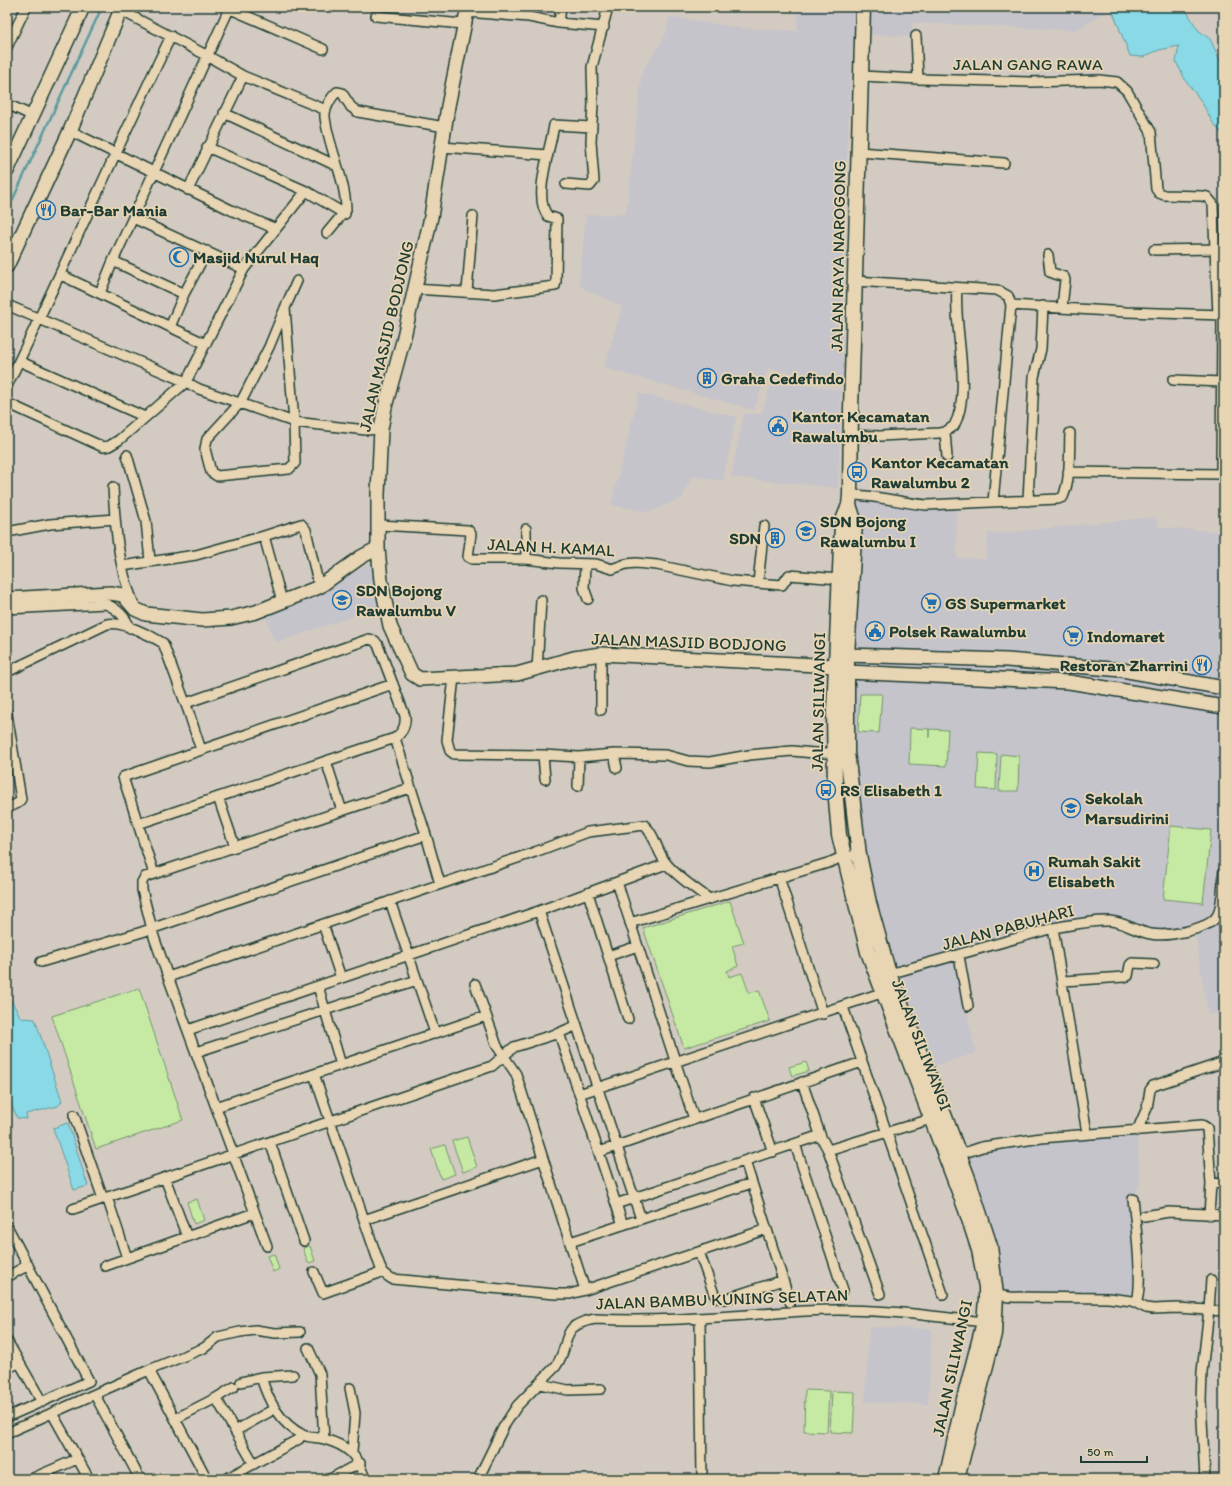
<svg xmlns="http://www.w3.org/2000/svg" width="1231" height="1486" font-family="Itim,sans-serif">
  <style>
    .built { fill: #c5c4cb }
    .green { fill: #c6eaa4; stroke: #72946c }
    .water { fill: #8ad9e7; stroke: #5f9b9f }
    .lines { fill: none; stroke-linecap: round; stroke-linejoin: round }
    .stream { stroke: #5f9b9f; stroke-width: 2.5 }
    .street-casing { stroke: #1f3d34; stroke-width: 12 }
    .secondary-casing { stroke: #1f3d34; stroke-width: 16 }
    .primary-casing { stroke: #1f3d34; stroke-width: 17 }
    .street { stroke: #e7d5b3; stroke-width: 9 }
    .secondary { stroke: #e7d5b3; stroke-width: 13 }
    .primary { stroke: #e7d5b3; stroke-width: 14 }
    .labels { text-anchor: middle; stroke-width: 3.5; stroke-linejoin: round; paint-order: stroke }
    .street-label { font-size: 17px; fill: #1f3d34; stroke: #e7d5b3 }
    .poi-label { font-size: 17px; font-weight: bold; fill: #1f3d34; stroke: #e7d5b3; text-anchor: start }
  </style>
  <rect width="100%" height="100%" fill="#d3cbc1"/>
  <filter id="ink" filterUnits="userSpaceOnUse"><feTurbulence type="fractalNoise" baseFrequency=".025" numOctaves="2"/><feDisplacementMap in="SourceGraphic" scale="8" xChannelSelector="R" yChannelSelector="G"/><feConvolveMatrix kernelMatrix="1 2 1 2 8 2 1 2 1" color-interpolation-filters="sRGB"/></filter>
  <g filter="url(#ink)">
    <path class="built" d="M797 7H1070L1106 12 1076 30 912 23V37L853 34 843 229V380L768 369 754 410 604 368 622 307 579 286 586 215 626 214 642 72 666 34 669 17 741 28 798 31Z
      M773 379 841 391 838 488 731 477 744 414H761Z
      M639 393 736 417 723 481 692 476 682 498 649 512 611 505Z
      M854 493 898 506 956 510 957 558 986 559 988 533 1011 532 1155 517 1159 527 1224 532V1013L1208 1015 1195 932 1144 937 1123 921 1056 929 954 954 976 1053 926 1068 869 903 844 727Z
      M376 559 382 606 275 643 265 615 320 594Z
      M1137 1131 1140 1184 1133 1199 1138 1300 996 1294 958 1155 982 1147Z
      M869 1327 932 1329 928 1404 865 1402Z"/>
    <path class="green" d="M860 694H882L879 733 858 732Z
      M910 728 929 729V738V729L948 730 946 766 909 764Z
      M979 753 997 754 996 790 977 789Z
      M1001 754 1019 756 1018 791H999Z
      M1171 826 1211 830 1203 903 1163 899Z
      M730 901 744 943 732 946 738 966 727 971 729 977 742 973 749 993 759 990 770 1021 684 1048 643 928Z
      M139 988 183 1120 96 1149 52 1016Z
      M806 1062 809 1071 792 1076 789 1067Z
      M467 1137 477 1167 463 1172 452 1141Z
      M445 1145 455 1174 441 1179 431 1149Z
      M197 1199 204 1220 194 1224 187 1202Z
      M310 1246 315 1261 308 1263 303 1248Z
      M274 1254 279 1269 273 1272 267 1256Z
      M805 1390 829 1391 827 1432 804 1431Z
      M832 1391 855 1392 853 1433 830 1432Z"/>
    <path class="water" d="M1111 7H1184L1198 30 1210 39 1224 69V136L1213 123 1201 101 1186 81 1176 62 1179 46 1159 50 1143 57 1130 56Z
      M7 993 21 1018 35 1019 62 1101 58 1106 26 1114 27 1119 17 1118 7 1095Z
      M68 1123 88 1186 74 1190 53 1128Z"/>
    <g class="lines">
      <path class="stream" d="M7 212 102 7"/>
      <defs>
        <path id="street" d="M226 7 323 49
          M120 10 206 55 243 76 326 110
          M467 12 529 17 559 23 604 27
          M376 16 463 24
          M559 23 561 7
          M916 36 918 79
          M7 47 26 7
          M862 76 918 79 1031 82 1099 80 1117 82 1127 91 1151 132 1156 189 1159 193 1164 195 1202 196 1207 197 1213 204 1218 315
          M7 104 33 116
          M224 113 337 166
          M70 131 231 210 276 229
          M207 147 306 191 345 214
          M442 147 548 155
          M859 152 1004 163
          M566 184 590 186 594 181 591 142 593 104 592 67 608 7
          M188 190 243 76
          M133 218 244 269
          M327 233 346 210C346 180 328 146 325 117 324 110 331 97 337 92L342 93 351 107 358 112 445 127
          M1154 250 1216 249
          M1048 255 1050 272 1064 277 1065 280 1062 307
          M113 261 184 294
          M61 275 206 344
          M855 281 997 290 1008 296 1011 305 993 502
          M414 289 494 294 555 286 556 282 557 219 548 216C532 198 551 148 554 125L592 127
          M467 292 473 216
          M100 293 113 261 230 7
          M7 305 186 382 199 389 294 422 366 430 381 429
          M1011 305 1126 312 1224 315
          M285 308 269 347 241 402 207 439 205 449 211 472 217 476 289 469 295 463 294 422 285 308 297 281
          M170 327 184 294 207 251
          M19 361 145 417
          M1173 380 1222 382
          M7 386C63 270 115 152 171 36
          M7 403 103 447 109 446 119 440 186 382 244 269 306 191
          M945 432 947 457
          M850 435 880 436 939 433 945 432 954 426C973 391 953 328 957 288
          M127 455 146 521 150 561
          M1068 472 1221 474 1222 315
          M113 487C115 525 118 566 133 602
          M850 495C876 495 901 503 927 505L1058 499 1063 497C1071 478 1069 453 1070 433
          M1028 501 1034 377 1041 349 1043 306
          M379 525 468 530 471 534 468 557 472 559H526L559 563 596 564 612 569 626 564 636 563 657 565 733 581 782 585 789 575 839 579
          M7 532 50 524 115 519
          M264 536 282 601
          M526 559V529
          M585 564 584 588 588 599
          M122 566 196 555 264 536 301 524 306 530 319 587
          M758 583 764 526
          M7 609 106 604C118 609 125 616 130 628
          M537 670 541 600
          M7 672 107 624C122 621 150 635 163 643L189 713 201 750
          M454 677 447 740 450 751 454 754 543 755 579 757 614 754 666 755 688 761 710 762 749 755 792 751 814 753H834
          M601 710V654
          M7 714 21 799 18 803 7 808
          M395 738 426 835 440 884
          M614 754 617 768
          M543 755 545 779
          M326 761 342 811
          M578 786 579 757
          M218 797 235 847
          M138 824 395 738C403 732 406 726 405 716L378 645 375 641 369 639 186 703
          M154 874 123 777 393 684
          M779 877 823 1014
          M617 882 694 1119
          M588 893 628 1019
          M390 901 435 1033
          M539 911 641 1219
          M630 923 831 862 844 856H850
          M323 924 341 978
          M1053 928 1087 1133
          M608 956 638 946
          M959 956 968 1006
          M41 962 142 932 426 835
          M889 974 1053 928C1072 925 1091 920 1110 921 1124 922 1137 932 1151 934 1166 937 1208 930 1217 916 1223 907 1222 883 1224 871
          M168 977 535 852 588 832 644 825C655 834 657 852 666 863 677 877 695 888 709 899
          M1063 981 1124 977 1128 976 1130 965 1132 963 1154 964
          M475 984 497 1046 516 1074 585 1290 767 1229
          M318 986 341 1065
          M843 1007 943 1294
          M188 1030 539 911 666 864
          M559 1033 623 1225
          M196 1052 417 980
          M314 1074 382 1272 392 1279 555 1294H570L585 1290
          M802 1082 821 1137
          M579 1094 887 991
          M754 1098 773 1152
          M216 1107 486 1016
          M74 1115 103 1199
          M1137 1131 1147 1108 1150 1090 1153 1086 1224 1062
          M270 1142 304 1241
          M795 1144 843 1290
          M828 1150 931 1119
          M599 1152 862 1062
          M958 1155 982 1147 1041 1138 1202 1125 1207 1128 1211 1184 1224 1183
          M745 1161 790 1302
          M165 1178 187 1237
          M107 1197 127 1258
          M1133 1199C1135 1218 1144 1288 1136 1303
          M616 1204 815 1137H821L828 1150 880 1294
          M73 1209 492 1066 514 1047 559 1033 577 1025
          M1209 1215 1211 1184
          M1144 1216 1169 1212 1224 1215
          M364 1220 543 1159
          M7 1226 89 1381 7 1417
          M570 1242 752 1183
          M267 1246 167 974 154 937 142 890V882L145 877 410 788
          M699 1252 714 1294 718 1298 725 1299 783 1280
          M105 1266 254 1213
          M314 1272 323 1293 382 1272
          M7 1277 28 1265
          M996 1295 1010 1297 1109 1298 1132 1301 1146 1308 1153 1309 1177 1308 1209 1310 1211 1280
          M700 1318 702 1479
          M7 1341 42 1402
          M308 1348 320 1374 324 1439
          M7 1368 19 1363
          M149 1370 207 1479
          M261 1377 293 1375
          M241 1382 261 1377C268 1400 279 1423 303 1435 309 1438 317 1437 324 1439 349 1446 357 1455 365 1479
          M540 1384 568 1390 601 1389
          M350 1388 355 1413 352 1452
          M95 1395 140 1479
          M216 1398 234 1387
          M52 1413 89 1479
          M175 1419 216 1398 254 1464
          M235 1431 269 1412
          M7 1433 149 1370 204 1348 218 1337 240 1332 255 1330 275 1333 300 1332
          M31 1479 77 1459
          M226 1479 299 1439
          M330 1479 360 1463
          M478 1479 504 1426 517 1406 556 1366C573 1341 557 1326 595 1319 665 1323 735 1315 805 1311 865 1307 924 1315 984 1322
          M1205 1479 1201 1400 1202 1372 1209 1310 1224 1311"/>
        <path id="secondary" d="M468 7 448 106 431 217 403 341 385 407 381 429 378 494V548L381 581 390 626 412 674 420 679 517 674 574 658 601 654 836 666 847 672 1069 682 1224 707
          M7 171 83 7
          M7 266 70 131 122 7
          M7 599 110 593 123 595 135 609 146 614 202 620 231 618 256 612 319 587 361 557 378 548
          M840 662 847 655 1007 660 1122 670 1224 688"/>
        <path id="primary" d="M863 7 851 409 850 495 849 505 842 523 834 711 835 788 839 835 868 952 966 1210 979 1250 986 1287V1299L984 1322 962 1407 946 1479
          M849 505 855 523 847 655V752L859 855 869 903 889 974 945 1117 969 1181 990 1246 996 1295 994 1334 957 1479"/>
      </defs>
      <use href="#street" class="street-casing"/>
      <use href="#secondary" class="secondary-casing"/>
      <use href="#primary" class="primary-casing"/>
      <use href="#street" class="street"/>
      <use href="#secondary" class="secondary"/>
      <use href="#primary" class="primary"/>
    </g>
  </g>
  <defs>
    <symbol id="restaurant-ring" viewBox="-11 -11 22 22"><circle r="9.5" fill="#e7d5b3" stroke="#1f6fb2" stroke-width="1.5"/><path d="M-5-6h1v4h1v-4h1v4h1v-4h1v5L-1.5 .5V6h-2V.5L-5-1ZM5-6V6H3V1.5H1.5Q1.5-4 5-6Z" fill="#1f6fb2"/></symbol>
    <symbol id="mosque-ring" viewBox="-11 -11 22 22"><circle r="9.5" fill="#e7d5b3" stroke="#1f6fb2" stroke-width="1.5"/><path d="M3.5-4.9A6 6 0 1 0 3.5 4.9A5 5 0 1 1 3.5-4.9Z" fill="#1f6fb2"/></symbol>
    <symbol id="building-ring" viewBox="-11 -11 22 22"><circle r="9.5" fill="#e7d5b3" stroke="#1f6fb2" stroke-width="1.5"/><path d="M-4-6H4V6H1V3H-1V6H-4ZM-2.5-4.3h1.7v1.8h-1.7ZM.8-4.3h1.7v1.8H.8ZM-2.5-1h1.7V.8h-1.7ZM.8-1h1.7V.8H.8Z" fill="#1f6fb2"/></symbol>
    <symbol id="civic-ring" viewBox="-11 -11 22 22"><circle r="9.5" fill="#e7d5b3" stroke="#1f6fb2" stroke-width="1.5"/><path d="M-.6-6.5H3V-4.5H.6V-3L4-1V1h2V6H-6V1h2V-1L-.6-3ZM-1.2 2.5V6h2.4V2.5Z" fill="#1f6fb2"/></symbol>
    <symbol id="bus-ring" viewBox="-11 -11 22 22"><circle r="9.5" fill="#e7d5b3" stroke="#1f6fb2" stroke-width="1.5"/><path d="M-5-6H5V4H4V6H2V4H-2V6H-4V4H-5ZM-3.5-4V0h7V-4ZM-3.5 1.2v1.5H-2V1.2ZM2 1.2v1.5H3.5V1.2Z" fill="#1f6fb2"/></symbol>
    <symbol id="school-ring" viewBox="-11 -11 22 22"><circle r="9.5" fill="#e7d5b3" stroke="#1f6fb2" stroke-width="1.5"/><path d="M0-5L7-2L0 1L-7-2ZM-4 1L0 2.5L4 1V4Q0 6-4 4Z" fill="#1f6fb2"/></symbol>
    <symbol id="supermarket-ring" viewBox="-11 -11 22 22"><circle r="9.5" fill="#e7d5b3" stroke="#1f6fb2" stroke-width="1.5"/><path d="M-6-5.5h2.5l.6 2H6L4.5 2H-2.5L-4.4-4H-6ZM-1.5 3.2a1.3 1.3 0 1 0 .1 0ZM3 3.2a1.3 1.3 0 1 0 .1 0Z" fill="#1f6fb2"/></symbol>
    <symbol id="hospital-ring" viewBox="-11 -11 22 22"><circle r="9.5" fill="#e7d5b3" stroke="#1f6fb2" stroke-width="1.5"/><path d="M-5-5h3v3.5h4V-5h3V5h-3V1.5h-4V5h-3Z" fill="#1f6fb2"/></symbol>
  </defs>
  <g fill-rule="evenodd">
    <use href="#restaurant-ring" x="35" y="199" width="22" height="22"/>
    <use href="#mosque-ring" x="168" y="246" width="22" height="22"/>
    <use href="#building-ring" x="696" y="367" width="22" height="22"/>
    <use href="#civic-ring" x="767" y="415" width="22" height="22"/>
    <use href="#bus-ring" x="846" y="461" width="22" height="22"/>
    <use href="#school-ring" x="795" y="520" width="22" height="22"/>
    <use href="#building-ring" x="764" y="527" width="22" height="22"/>
    <use href="#school-ring" x="331" y="589" width="22" height="22"/>
    <use href="#supermarket-ring" x="920" y="592" width="22" height="22"/>
    <use href="#civic-ring" x="864" y="620" width="22" height="22"/>
    <use href="#supermarket-ring" x="1062" y="625" width="22" height="22"/>
    <use href="#restaurant-ring" x="1191" y="654" width="22" height="22"/>
    <use href="#bus-ring" x="815" y="779" width="22" height="22"/>
    <use href="#school-ring" x="1060" y="797" width="22" height="22"/>
    <use href="#hospital-ring" x="1023" y="860" width="22" height="22"/>
  </g>
  <g class="labels">
    <g class="street-label">
      <text x="1028" y="70">JALAN GANG RAWA</text>
      <text transform="translate(838 256) rotate(-89)" y="6">JALAN RAYA NAROGONG</text>
      <text transform="translate(386 336) rotate(-77)" y="6">JALAN MASJID BODJONG</text>
      <text transform="translate(551 547) rotate(3)" y="6">JALAN H. KAMAL</text>
      <text transform="translate(689 642) rotate(2)" y="6">JALAN MASJID BODJONG</text>
      <text transform="translate(818 702) rotate(-89)" y="6">JALAN SILIWANGI</text>
      <text transform="translate(1008 927) rotate(-15)" y="6">JALAN PABUHARI</text>
      <text transform="translate(922 1045) rotate(69)" y="6">JALAN SILIWANGI</text>
      <text transform="translate(722 1299) rotate(-2)" y="6">JALAN BAMBU KUNING SELATAN</text>
      <text transform="translate(952 1368) rotate(-78)" y="6">JALAN SILIWANGI</text>
    </g>
    <g class="poi-label">
      <text x="60" y="216">Bar-Bar Mania</text>
      <text x="193" y="263">Masjid Nurul Haq</text>
      <text x="721" y="384">Graha Cedefindo</text>
      <text x="792" y="422">Kantor Kecamatan<tspan x="792" dy="20">Rawalumbu</tspan></text>
      <text x="871" y="468">Kantor Kecamatan<tspan x="871" dy="20">Rawalumbu 2</tspan></text>
      <text x="820" y="527">SDN Bojong<tspan x="820" dy="20">Rawalumbu I</tspan></text>
      <text x="761" y="544" text-anchor="end">SDN</text>
      <text x="356" y="596">SDN Bojong<tspan x="356" dy="20">Rawalumbu V</tspan></text>
      <text x="945" y="609">GS Supermarket</text>
      <text x="889" y="637">Polsek Rawalumbu</text>
      <text x="1087" y="642">Indomaret</text>
      <text x="1188" y="671" text-anchor="end">Restoran Zharrini</text>
      <text x="840" y="796">RS Elisabeth 1</text>
      <text x="1085" y="804">Sekolah<tspan x="1085" dy="20">Marsudirini</tspan></text>
      <text x="1048" y="867">Rumah Sakit<tspan x="1048" dy="20">Elisabeth</tspan></text>
    </g>
  </g>
  <rect width="1231" height="1486" fill="none" stroke="#e7d5b3" stroke-width="24"/>
  <rect x="12" y="12" width="1207" height="1462" fill="none" stroke="#1f3d34" stroke-width="1.5" filter="url(#ink)"/>
  <path d="M1081 1456v6h66v-6" fill="none" stroke="#1f3d34" stroke-width="2"/>
  <text x="1087" y="1456" font-size="12" fill="#1f3d34" stroke="#e7d5b3" stroke-width="3" paint-order="stroke">50 m</text>
</svg>
